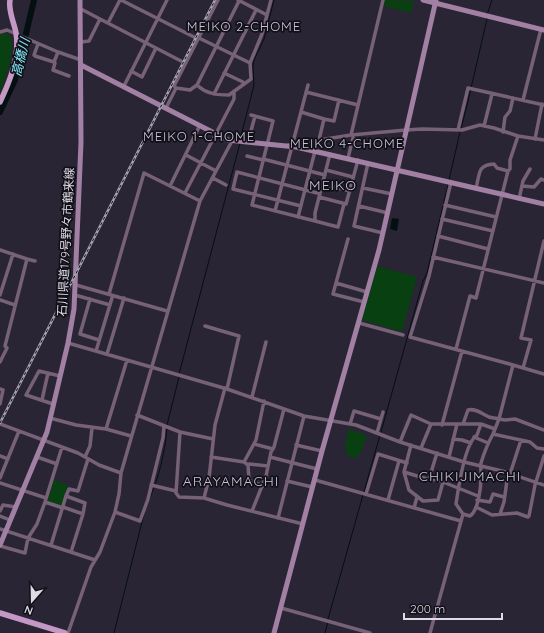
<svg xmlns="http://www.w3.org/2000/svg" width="544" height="633" font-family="Quicksand,'Noto Sans JP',sans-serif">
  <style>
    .green { fill: #094011 }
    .water { fill: #040f11 }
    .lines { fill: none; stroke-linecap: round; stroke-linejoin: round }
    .stream { stroke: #040f11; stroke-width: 1 }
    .river { stroke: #040f11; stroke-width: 6 }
    .street { stroke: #766176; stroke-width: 3.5 }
    .secondary { stroke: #a280a3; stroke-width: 5 }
    .primary { stroke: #c498c5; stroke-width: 5.5 }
    .rail-casing { stroke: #a5a1ae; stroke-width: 2.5 }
    .rail { stroke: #110f17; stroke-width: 1; stroke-dasharray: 3; stroke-linecap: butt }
    .labels { text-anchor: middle; stroke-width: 3.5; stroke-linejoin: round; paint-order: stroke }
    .street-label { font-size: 12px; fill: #dedbe6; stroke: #110f17 }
    .neighbourhood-label { font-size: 13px; letter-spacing: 1px; fill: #c8c2d8; stroke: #110f17 }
    .water-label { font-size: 13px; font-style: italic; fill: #83ecfa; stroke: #110f17 }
    .quarter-label { font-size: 14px; letter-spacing: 1px; fill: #c8c2d8; stroke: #110f17 }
  </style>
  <rect width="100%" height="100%" fill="#2a2535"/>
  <path class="green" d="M385 0 414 1 411 13 384 6Z
    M3 33 11 36C15 55 6 75 0 93V35Z
    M377 266 417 277 402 332 362 320Z
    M349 429 367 436 360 454 356 458 349 457C343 449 346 438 349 429Z
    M54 480 68 485 61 506 47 502Z"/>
  <path class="water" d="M392 218 399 219 397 231 390 229Z"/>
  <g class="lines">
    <path class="stream" d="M487 15 492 0
      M461 129 468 101 487 19
      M240 140 254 85 253 66 254 60 264 39 274 0
      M449 180 460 132
      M179 374 240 143
      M167 425 179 377
      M381 432 423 281 427 273 448 185
      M364 492 380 435
      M149 500C159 477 165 453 167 428
      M328 619 363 495
      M114 633 144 514
      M325 633 328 622"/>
    <path class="river" d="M0 112 15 80 34 0"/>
    <path class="street" d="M121 0 194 37
      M238 0 267 15 271 0
      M81 9 100 19 89 41 81 42
      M100 19 181 61
      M108 23 120 0
      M0 32 7 30 58 52 81 60
      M38 44 34 55 35 56 54 62 58 52
      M54 62 55 63 53 70 69 76
      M250 63 262 34 267 15
      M131 71 142 77 156 48
      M224 73 243 82V85
      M197 85C206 94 218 95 229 95L251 79 250 63 199 38
      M124 86 167 0
      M176 88 190 90 197 85 239 1
      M306 92 358 105
      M214 94 256 10
      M523 100 541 29
      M166 108 176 88 174 86 218 0
      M301 112 324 119
      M251 115 273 121 252 205 315 221
      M484 126 492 94
      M458 130 468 88 544 105
      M503 132 505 117 510 111 513 98
      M351 135 383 0
      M535 139 542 104
      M319 140 324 119 334 121 339 100
      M248 142 255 116
      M288 145 351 135 406 130 422 129 462 130 480 125 494 128 518 136 544 140
      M330 154 315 213V221L338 227 344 204
      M186 155 216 171
      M247 156 263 160
      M348 158 353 138
      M263 159 325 175
      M368 163 354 226 383 233
      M326 170 353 177
      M508 171 510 169V160L518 136
      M213 178 226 185
      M451 182 429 276 410 337 513 365
      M322 184 350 191
      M170 186 200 125
      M522 186 534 187 541 179 544 180
      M363 188 392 194
      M185 193 234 99V91
      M319 197 346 204 358 160
      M519 199 523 181 530 169
      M445 205 496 217
      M301 206 233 189 237 172 317 193
      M359 206 388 213
      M275 211 308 85
      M298 217 315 151
      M442 219 493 231
      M438 236 488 249
      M348 239 333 294 364 302
      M0 250 27 259 5 346 7 348 0 362
      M433 257 544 283
      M27 259 35 261
      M336 283 367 292
      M76 285 167 311
      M109 294 144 173 200 201
      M0 295 13 254
      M75 295 110 305
      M90 299 80 334 99 340
      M0 300 15 305
      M359 323 403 335
      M205 326 239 336 227 389
      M68 343 227 389 304 416 356 425 400 442 464 462 502 471 544 485
      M456 349 470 296 476 298 508 171 497 168 494 164C477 165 480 174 476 188
      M96 351 112 298
      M107 354 124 298
      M523 368 531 340 521 338 544 241
      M0 389 3 390 0 404
      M252 397 266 342
      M42 400 48 373
      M53 404 26 395 39 371 60 376
      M137 415 180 432 213 439
      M50 418 76 425 106 429 131 436
      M0 424 78 453 99 465 121 473 200 201 232 141
      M350 424 354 411 381 419
      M463 424 468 410C476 408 482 414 489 417 492 418 496 418 499 419L513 365 544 374
      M442 425 462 351
      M106 429 127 360
      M495 429 499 419 505 420 515 419 544 430
      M180 432 176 493 179 497 204 498 227 505 303 524
      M377 433 383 412
      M474 437 488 443
      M453 439 462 440 471 443
      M400 442 411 415 431 424
      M254 444 273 449
      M296 445 322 451
      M411 445 404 472 427 479 438 480 478 496
      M421 448 431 424H481L495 429 493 434 530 442 537 448 544 449
      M0 456 8 459
      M37 457 57 464
      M85 457 90 446 92 428
      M211 457 244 462 256 440 264 401
      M270 457 317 469
      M449 457 457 424
      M244 462 248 465 249 480 263 486
      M248 465 249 464 268 466
      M404 472 409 490 423 501 438 500 443 482
      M510 474 521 440
      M0 478 19 431
      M429 479 437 453
      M315 480 461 521
      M287 481 312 487
      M0 483 46 498
      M151 485 176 491
      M366 494 378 454 407 463
      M66 496 69 489 78 491 88 459
      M204 498 209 478 215 425 225 388
      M388 500 399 461
      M477 500 490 502 493 494 504 497
      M45 502 62 447
      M63 507 83 514
      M476 507 492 515 517 513 528 517 529 516 535 485 544 456
      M414 508 417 497
      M0 511 3 505 16 507
      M252 511 266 476 271 452 274 447 284 409
      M115 512 140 521 148 499 163 438 164 426
      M463 514 470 516C478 511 481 488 481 478 482 473 480 468 481 463 484 453 488 443 493 434
      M500 514 504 502 508 473
      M0 516 10 520
      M278 518 304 416
      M0 529 95 560
      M51 545 66 496 85 503 83 514 71 552
      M0 546 25 553 28 538 37 524 45 502 63 508
      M281 608 370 633
      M68 633 91 567 100 552 115 512 119 494 121 473
      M430 633 463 514 456 504C458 490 465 442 477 435L481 424"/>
    <path class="secondary" d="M423 0 544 30
      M81 65 228 140 296 147 544 204
      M0 545 47 432 68 343 74 309 81 142 80 0
      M274 633 322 451 379 250 436 0"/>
    <path class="primary" d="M0 102C10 81 20 56 16 33 14 22 8 11 10 0
      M0 613 65 633"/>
    <defs>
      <path id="rail" d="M0 423 215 0"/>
    </defs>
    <use href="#rail" class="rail-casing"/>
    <use href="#rail" class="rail"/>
  </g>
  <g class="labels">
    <g class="street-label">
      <text transform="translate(66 242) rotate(-87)" y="4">石川県道179号野々市鶴来線</text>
    </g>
    <g class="neighbourhood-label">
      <text x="244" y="31">MEIKO 2-CHOME</text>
      <text x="199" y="141">MEIKO 1-CHOME</text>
      <text x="347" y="148">MEIKO 4-CHOME</text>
    </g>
    <g class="water-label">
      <text transform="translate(20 57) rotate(-76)" y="5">高橋川</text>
    </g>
    <g class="quarter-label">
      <text x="333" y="190">MEIKO</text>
      <text x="470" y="481">CHIKIJIMACHI</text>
      <text x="231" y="486">ARAYAMACHI</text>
    </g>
  </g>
  <g transform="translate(32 601) rotate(200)" stroke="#110f17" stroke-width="3" paint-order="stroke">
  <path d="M0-3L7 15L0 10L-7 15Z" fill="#dedbe6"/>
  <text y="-6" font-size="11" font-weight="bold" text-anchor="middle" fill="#dedbe6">N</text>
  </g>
  <path d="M404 613v6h98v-6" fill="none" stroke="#dedbe6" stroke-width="2"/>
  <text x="410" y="613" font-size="12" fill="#dedbe6" stroke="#110f17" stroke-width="3" paint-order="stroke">200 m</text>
</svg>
